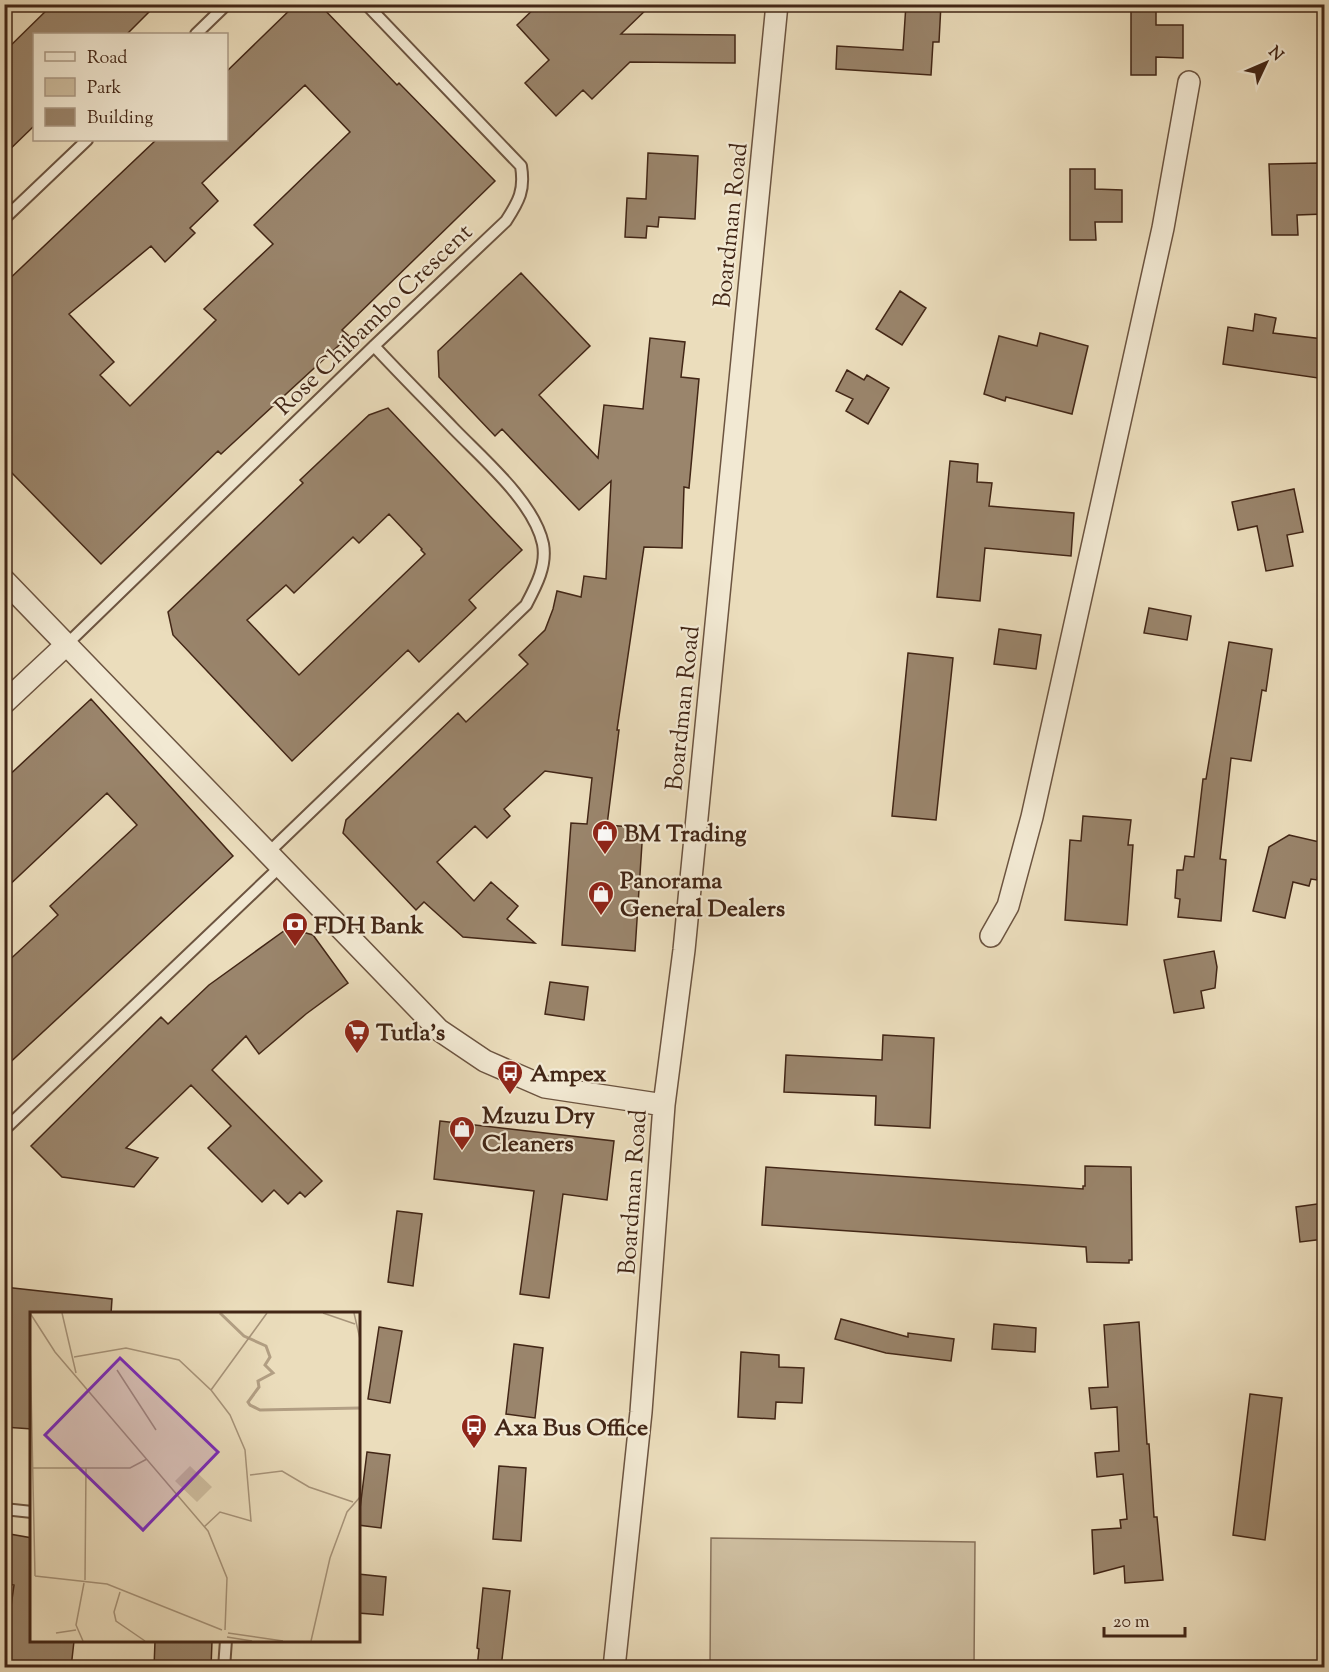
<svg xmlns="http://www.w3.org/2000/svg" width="1329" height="1672" font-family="'Sorts Mill Goudy',serif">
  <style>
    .green { fill: #cebea0; stroke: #88725b; stroke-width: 1.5 }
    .building { fill: #9a856c; stroke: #422616; stroke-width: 1.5; fill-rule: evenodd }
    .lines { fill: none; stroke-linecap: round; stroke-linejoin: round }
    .service-casing { stroke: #6c5440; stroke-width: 14 }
    .minor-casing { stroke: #6c5440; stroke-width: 24 }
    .service { stroke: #f2e9d3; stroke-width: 10 }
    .minor { stroke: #f2e9d3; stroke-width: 21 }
    .labels { text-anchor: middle; stroke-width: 4.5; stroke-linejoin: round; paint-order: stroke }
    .street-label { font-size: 24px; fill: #422616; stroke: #f2e9d3 }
    .poi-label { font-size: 24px; font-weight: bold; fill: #422616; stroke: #f2e9d3; text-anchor: start }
    .inset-river { fill: none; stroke: #b29f84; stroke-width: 3 }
    .inset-road { fill: none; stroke: #a7947a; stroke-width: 1.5 }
    .view { fill: #7b2cbf; fill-opacity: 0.15; stroke: #7b2cbf; stroke-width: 3 }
    .inset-edge { fill: none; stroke: #422616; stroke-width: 3 }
  </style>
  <rect width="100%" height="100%" fill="#ebddbc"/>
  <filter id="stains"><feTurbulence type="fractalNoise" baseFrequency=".00333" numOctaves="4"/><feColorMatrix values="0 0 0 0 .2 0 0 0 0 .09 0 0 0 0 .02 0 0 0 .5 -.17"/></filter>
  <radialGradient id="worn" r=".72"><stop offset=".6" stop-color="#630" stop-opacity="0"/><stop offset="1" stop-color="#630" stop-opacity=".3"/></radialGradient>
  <path class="green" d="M711 1538 975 1542 974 1667H710Z"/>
  <path class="building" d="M53 4H157L127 34H34V126L4 155V52Z
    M296 4H319L397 85 399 83 495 181 342 330 349 336 221 454 218 451 101 564 10 471H4V284L156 140H226V72ZM305 85 350 132 254 225 273 244 204 309 216 320 130 406 100 375 114 362 69 314 151 246 165 262 195 233 190 228 218 201 202 183Z
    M539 4H652L621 34 735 35V63L630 62 592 99 583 90 556 116 525 83 549 60 517 25Z
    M906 4H941L939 42H933L931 75 836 69 837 46 903 50Z
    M1131 5H1156V25H1183V58L1156 57V75H1131Z
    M648 153 698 156 695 219 659 217 658 227 647 226 646 238 625 237 627 198 646 199Z
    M1320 163 1324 214 1297 215 1298 235H1272L1269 164Z
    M1070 169H1095V189L1122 190V222H1095L1096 240H1070Z
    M521 273 590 346 539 395 598 458 604 405 643 409 650 338 685 342 681 377 699 379 689 488 684 487 682 548 644 547 617 730H619L607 825 643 828 635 951 562 945 571 823 587 824 592 778 545 771 504 809 510 816 487 838 475 826 437 862 474 901 491 882 518 906 507 919 535 943 463 937 424 902 416 910 343 833 346 820 458 713 466 722 528 664 519 655 545 630 553 609 557 591 581 597 584 576 606 579 611 481 579 510 502 429 495 436 439 377 438 351Z
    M900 291 926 308 902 345 876 329Z
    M1255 314 1276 318 1273 333 1323 339 1318 378 1223 364 1228 327 1253 331Z
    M1040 333 1088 346 1072 414 1006 397 1005 401 984 394 999 336 1037 346Z
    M847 370 864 380 867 375 889 388 868 424 846 411 853 399 836 391Z
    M388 408 522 550 469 600 476 608 419 662 408 650 292 761 173 635 168 612 303 483 300 480 369 415ZM389 514 422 549 421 550 425 554 299 675 247 620 286 585 294 593 353 537 359 543Z
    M950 461 978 464 977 482 992 483 989 506 1074 513 1071 556 985 548 980 601 937 597Z
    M1294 489 1303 532 1287 535 1293 566 1266 571 1257 526 1238 530 1232 502Z
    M1149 608 1191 616 1187 640 1144 633Z
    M999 629 1041 635 1036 669 994 664Z
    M1229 642 1272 649 1266 691 1262 690 1251 761 1231 758 1220 859 1226 860 1221 921 1178 917 1180 899 1175 898 1177 870H1183L1185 856 1194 857 1203 779H1206Z
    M908 653 953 658 936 820 892 816Z
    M91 699 233 856 4 1068V965L58 915 50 906 137 825 107 793 4 890V780Z
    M1083 816 1131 820 1128 845H1133L1127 925 1065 920 1070 840 1081 841Z
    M1289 835 1324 843 1317 880 1311 879 1309 886 1293 882 1285 918 1253 911 1269 847Z
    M288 928 313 935 348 983 306 1014 259 1054 246 1036 212 1070 322 1181 305 1197 300 1192 288 1204 274 1190 262 1202 208 1148 231 1126 191 1085 126 1148 158 1158 134 1187 62 1177 31 1146 161 1017 168 1024 209 985Z
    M1214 951 1217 967 1215 988 1201 991 1204 1008 1174 1013 1164 960Z
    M550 982 588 987 584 1020 545 1014Z
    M883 1035 934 1038 930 1128 875 1125 876 1096 784 1092 786 1055 882 1060Z
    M440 1121 614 1141 607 1200 563 1194 549 1298 520 1294 534 1191 434 1179Z
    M1085 1166 1131 1167 1132 1260H1129V1263L1087 1262 1086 1247 762 1225 766 1167 1083 1189V1186H1085Z
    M1324 1203V1239L1300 1242 1296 1207Z
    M397 1211 422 1214 413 1286 388 1282Z
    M4 1287 112 1299 111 1314H32V1429L4 1427Z
    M841 1319 908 1337V1333L954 1339 951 1361 886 1353 835 1339Z
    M1139 1322 1147 1444H1149L1154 1517H1157L1163 1580 1125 1583 1124 1566 1094 1574 1092 1530 1121 1528 1120 1520 1127 1519 1123 1474 1097 1477 1095 1453 1119 1451 1117 1407 1091 1409 1089 1388 1108 1387 1104 1325Z
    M994 1324 1036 1328 1035 1352 992 1349Z
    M379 1327 402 1331 390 1403 368 1399Z
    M514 1344 543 1348 535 1418 506 1414Z
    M741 1352 779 1355V1367L804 1368 802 1403 776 1402 775 1419 738 1417Z
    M1250 1394 1282 1398 1265 1540 1233 1535Z
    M367 1452 390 1455 381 1528 358 1525Z
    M499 1466 526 1468 521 1541 493 1539Z
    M4 1533 32 1538V1641H74L71 1668H4V1635H7L14 1585 4 1583Z
    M358 1574 386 1577 383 1615 358 1613Z
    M483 1588 510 1591 501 1668H477L479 1649 477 1648Z
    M155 1641H212L211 1668H154Z"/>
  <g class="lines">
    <defs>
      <path id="service" d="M196 34 227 4
        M4 219 87 140
        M66 645 374 346 506 221C519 201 525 190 521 166L366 4
        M269 852 526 605C536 586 547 566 543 544 534 502 483 459 454 429 427 401 400 374 374 346
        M4 1130 281 866
        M4 1509 32 1512
        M224 1668 226 1640"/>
      <path id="minor" d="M4 580 439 1030 485 1061 545 1087 664 1105
        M4 703 66 645
        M991 936 1008 906 1032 817 1163 228 1189 82
        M614 1668 641 1412 664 1105 684 950 777 4"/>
    </defs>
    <use href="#service" class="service-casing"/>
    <use href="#minor" class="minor-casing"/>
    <use href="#service" class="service"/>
    <use href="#minor" class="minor"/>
  </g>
  <defs>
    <symbol id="shop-pin" viewBox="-11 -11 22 30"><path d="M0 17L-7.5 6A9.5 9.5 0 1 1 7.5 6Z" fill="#8f2418" stroke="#f2e9d3"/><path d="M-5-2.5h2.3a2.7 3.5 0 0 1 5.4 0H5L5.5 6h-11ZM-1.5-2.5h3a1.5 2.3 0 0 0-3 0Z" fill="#fff"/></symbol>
    <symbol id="bank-pin" viewBox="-11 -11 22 30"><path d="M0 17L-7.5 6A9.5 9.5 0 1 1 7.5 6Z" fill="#8f2418" stroke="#f2e9d3"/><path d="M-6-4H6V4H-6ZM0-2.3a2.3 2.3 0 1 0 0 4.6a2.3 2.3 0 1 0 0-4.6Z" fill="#fff"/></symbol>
    <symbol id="supermarket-pin" viewBox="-11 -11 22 30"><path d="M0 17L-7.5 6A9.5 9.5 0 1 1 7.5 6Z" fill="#8f2418" stroke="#f2e9d3"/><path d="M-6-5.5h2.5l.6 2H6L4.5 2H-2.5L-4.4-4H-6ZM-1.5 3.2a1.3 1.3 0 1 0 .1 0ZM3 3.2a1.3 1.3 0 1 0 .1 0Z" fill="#fff"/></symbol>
    <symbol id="bus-pin" viewBox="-11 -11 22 30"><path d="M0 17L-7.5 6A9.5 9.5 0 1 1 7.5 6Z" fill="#8f2418" stroke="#f2e9d3"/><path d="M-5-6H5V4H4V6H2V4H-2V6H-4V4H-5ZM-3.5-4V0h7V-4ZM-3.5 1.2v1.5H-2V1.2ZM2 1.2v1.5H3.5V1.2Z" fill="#fff"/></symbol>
  </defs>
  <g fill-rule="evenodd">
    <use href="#shop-pin" x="590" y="818" width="30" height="40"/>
    <use href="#shop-pin" x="586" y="879" width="30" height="40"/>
    <use href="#bank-pin" x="280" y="910" width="30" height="40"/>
    <use href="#supermarket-pin" x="342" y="1017" width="30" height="40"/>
    <use href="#bus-pin" x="495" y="1058" width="30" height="40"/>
    <use href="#shop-pin" x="447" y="1114" width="30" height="40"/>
    <use href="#bus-pin" x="459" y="1412" width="30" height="40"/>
  </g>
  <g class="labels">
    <g class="street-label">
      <text transform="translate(730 225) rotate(-84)" y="8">Boardman Road</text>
      <text transform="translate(373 319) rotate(-44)" y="8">Rose Chibambo Crescent</text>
      <text transform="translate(682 708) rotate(-84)" y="8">Boardman Road</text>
      <text transform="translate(632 1192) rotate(-86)" y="8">Boardman Road</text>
    </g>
    <g class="poi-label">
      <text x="624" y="841">BM Trading</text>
      <text x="620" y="888">Panorama<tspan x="620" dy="28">General Dealers</tspan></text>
      <text x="314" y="933">FDH Bank</text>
      <text x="376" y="1040">Tutla's</text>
      <text x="530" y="1081">Ampex</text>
      <text x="482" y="1123">Mzuzu Dry<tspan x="482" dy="28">Cleaners</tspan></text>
      <text x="494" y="1435">Axa Bus Office</text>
    </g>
  </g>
  <g transform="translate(30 1312)">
    <rect width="330" height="330" fill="#ebddbc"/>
    <path d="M160 154 182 175 167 190 145 169Z" fill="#cebea0"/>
    <path class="inset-river" d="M190 1 214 24 236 34 240 45 235 53 243 61 228 69 229 75 218 90 220 93 230 98 330 96"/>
    <path class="inset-road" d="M0 1 25 40 178 219 197 266 195 318M32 1 46 61M293 1 325 12M324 1 330 27M0 29 5 264M44 45 96 36 149 48 181 78 237 1M87 58 126 118M2 156H100L117 147M220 163 252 159 279 175 323 190M174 215 190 200 221 209 215 138 200 103 181 78M5 264 77 272 192 318M55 268 56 156M90 280 84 300 86 309 115 329M26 321 46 318M198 321 253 329M197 325 222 329M53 329 46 313 54 271M281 329 300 246 317 200 330 185"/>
    <path class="view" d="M90 46 188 140 113 218 15 123Z"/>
    <rect width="330" height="330" class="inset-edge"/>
  </g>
  <rect width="1329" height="1672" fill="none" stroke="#ebddbc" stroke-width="24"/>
  <rect x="6" y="6" width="1317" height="1660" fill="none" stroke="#422616" stroke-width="3"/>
  <rect x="12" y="12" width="1305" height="1648" fill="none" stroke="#422616" stroke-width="1.5"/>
  <rect x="33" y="33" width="195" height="108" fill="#f2e9d3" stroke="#ac9b87" stroke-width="1.5"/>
  <rect x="45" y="52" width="30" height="9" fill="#f2e9d3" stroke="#ac9b87" stroke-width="1.5"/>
  <text x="87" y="63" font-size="18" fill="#422616">Road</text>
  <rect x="45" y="78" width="30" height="18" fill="#cebea0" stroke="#ac9b87" stroke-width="1.5"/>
  <text x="87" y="93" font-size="18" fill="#422616">Park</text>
  <rect x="45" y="108" width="30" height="18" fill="#9a856c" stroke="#ac9b87" stroke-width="1.5"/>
  <text x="87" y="123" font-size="18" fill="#422616">Building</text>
  <g transform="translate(1266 63) rotate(46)" stroke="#f2e9d3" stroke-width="4.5" paint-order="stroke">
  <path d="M0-4.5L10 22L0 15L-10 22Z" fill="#422616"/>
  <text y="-9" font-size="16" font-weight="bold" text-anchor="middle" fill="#422616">N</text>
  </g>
  <path d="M1104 1627v9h81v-9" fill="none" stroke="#422616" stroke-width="3"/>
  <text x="1113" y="1627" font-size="18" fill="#422616" stroke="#f2e9d3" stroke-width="4.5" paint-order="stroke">20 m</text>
  <rect width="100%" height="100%" filter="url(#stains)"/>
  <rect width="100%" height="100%" fill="url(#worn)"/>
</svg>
